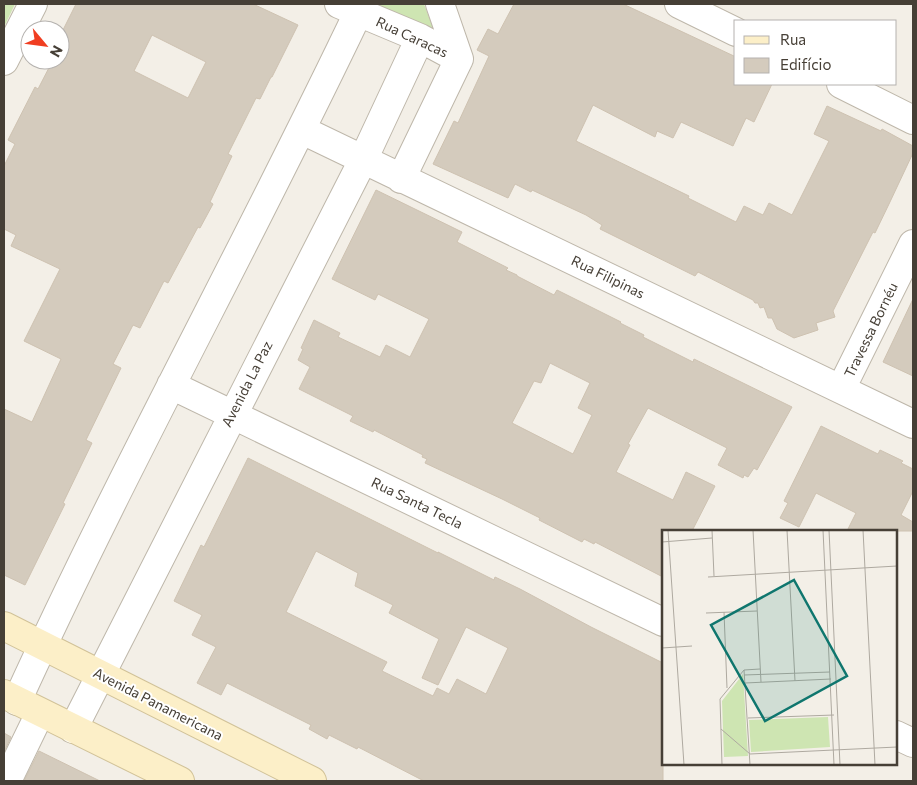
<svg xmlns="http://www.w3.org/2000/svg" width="917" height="785" font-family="Commissioner,sans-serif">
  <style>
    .green { fill: #cee5b2 }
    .building { fill: #d4cbbd; stroke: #cec2b1; fill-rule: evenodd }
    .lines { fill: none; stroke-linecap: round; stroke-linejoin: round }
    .street-casing { stroke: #beb7aa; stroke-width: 30 }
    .secondary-casing { stroke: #d1c298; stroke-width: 30 }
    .street { stroke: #fff; stroke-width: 28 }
    .secondary { stroke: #fcefc8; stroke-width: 28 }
    .labels { text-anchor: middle; stroke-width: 4; stroke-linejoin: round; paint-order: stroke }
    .street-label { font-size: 14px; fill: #463f36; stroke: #fff }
    .inset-road { fill: none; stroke: #aea9a0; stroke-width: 1 }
    .view { fill: #0f766e; fill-opacity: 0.15; stroke: #0f766e; stroke-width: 2.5 }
    .inset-edge { fill: none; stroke: #463f36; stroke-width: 2.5 }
  </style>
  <rect width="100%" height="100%" fill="#f3efe7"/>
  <path class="green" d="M4 4H15L4 27Z
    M370 4H424L435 33Z"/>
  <path class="building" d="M76 4H253L298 25 272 77H271L260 99 256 98 228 154 232 156 210 202 213 204 200 228 198 227 168 283 164 281 140 328 133 325 113 364 121 368 86 440 92 443 63 503 65 504 25 585 4 575V409L32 422 61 359 24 341 60 269 11 246 16 235 4 229V166L15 144 8 140 35 87 38 89 53 60H60V45L65 36 61 34ZM152 35 206 62 188 98 134 71Z
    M514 4H623L736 57V84H772L754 122 746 118 733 146 681 122 673 138 657 131 655 137 593 105 576 141 689 196 688 198 736 222 744 206 763 215 769 203 792 215 829 141 814 134 827 106 881 131 882 129 913 146V153L889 204 875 233 873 232 833 311 835 317 816 323 818 330 794 338 777 329 772 318H768L764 307 760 308 758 303H755L753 300 698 272 695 276 600 229 602 225 586 215 532 190 531 192 515 184 508 198 433 164 454 121 458 123 489 56 477 50 488 29 498 34Z
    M376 190 462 232 457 242 508 268 506 270 517 275V276L554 295 557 290 621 322 620 323 644 335 643 337 693 362 694 359 792 407 757 470 754 468 748 477 744 475 743 478 718 465 727 448 648 408 628 444 630 445 616 472 673 500 686 472 715 486 692 531H663V577L595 542 594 544 584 539 582 542 539 520 540 518 502 499 425 463 427 459 422 457 423 455 374 430 373 432 350 421 353 416 299 389 310 367 298 360 303 349 301 348 314 320 340 333 338 337 380 357 386 345 410 357 429 319 378 294 375 300 332 279ZM550 363 590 383 578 408 592 415 573 454 512 423 534 381 541 383Z
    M913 299V376L883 362Z
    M821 426 878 454 880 450 903 461 901 463 913 469V491L901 515 913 522V531H847L856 513 816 493 799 527 780 518 788 503 784 501Z
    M248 458 438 553V552L494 580 495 577 520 589 591 627 663 663V781H424L358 747 357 749 329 735 327 739 309 729 311 725 227 683 221 695 197 683 216 647 192 635 202 615 174 601 201 545 204 547ZM316 551 358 573 355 586 393 605 389 613 439 639 422 678 438 685 466 627 508 648 486 694 457 679 449 694 437 688 433 696 382 671 387 662 286 612Z
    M4 733 11 737 4 752Z
    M39 751 100 781H24Z"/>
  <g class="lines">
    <defs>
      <path id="street" d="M339 4 420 38 459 59
        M440 4 459 59
        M679 4 736 32
        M4 61 33 4
        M841 84 913 120
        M302 130 913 424
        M401 179 459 59
        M171 385 663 622
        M841 389 913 244
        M17 701C123 468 248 244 358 13
        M73 729 363 160 420 38
        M896 735 913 743
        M7 781 40 713"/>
      <path id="secondary" d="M4 626 312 781
        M4 694 180 781"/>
    </defs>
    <use href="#street" class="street-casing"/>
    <use href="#secondary" class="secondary-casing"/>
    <use href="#street" class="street"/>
    <use href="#secondary" class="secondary"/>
  </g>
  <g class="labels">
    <g class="street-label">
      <text transform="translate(412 37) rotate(25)" y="5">Rua Caracas</text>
      <text transform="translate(608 277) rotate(26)" y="5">Rua Filipinas</text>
      <text transform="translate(871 330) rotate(-64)" y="5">Travessa Bornéu</text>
      <text transform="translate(247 384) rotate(-63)" y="5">Avenida La Paz</text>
      <text transform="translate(417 503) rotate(26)" y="5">Rua Santa Tecla</text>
      <text transform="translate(158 704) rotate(27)" y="5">Avenida Panamericana</text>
    </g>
  </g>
  <g transform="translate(662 530)">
    <rect width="235" height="235" fill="#f3efe7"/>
    <path d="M81 144 86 226 62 227 60 171ZM166 187 168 217 89 222 87 190Z" fill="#cee5b2"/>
    <path class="inset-road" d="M6 0 22 235M50 0 52 46M91 0 99 152M125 0 133 151M161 0 172 235M167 0 178 235M201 0 213 235M0 12 50 8M46 47 235 36M62 82 65 158M44 83 95 81M0 118 30 116M82 140 88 235M82 140 98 139M82 145 168 142M83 153 169 149M86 188 172 185M59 199 88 224 235 217M60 235 58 169 82 140"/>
    <path class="view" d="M132 50 185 146 103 191 49 95Z"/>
    <rect width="235" height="235" class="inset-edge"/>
  </g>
  <rect width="917" height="785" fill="none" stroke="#463f36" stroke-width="10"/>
  <rect x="734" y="20" width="162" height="65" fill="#ffffff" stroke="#b5b2af"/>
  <rect x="744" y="36" width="25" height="8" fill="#fcefc8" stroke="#b5b2af"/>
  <text x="780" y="45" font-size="15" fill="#463f36">Rua</text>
  <rect x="744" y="58" width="25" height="15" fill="#d4cbbd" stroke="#b5b2af"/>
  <text x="780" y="70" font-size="15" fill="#463f36">Edifício</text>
  <g transform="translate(45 45) rotate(119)"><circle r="24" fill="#ffffff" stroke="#b5b2af"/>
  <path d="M0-4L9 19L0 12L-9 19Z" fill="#f03e21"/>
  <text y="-8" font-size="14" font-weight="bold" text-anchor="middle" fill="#463f36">N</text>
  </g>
</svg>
